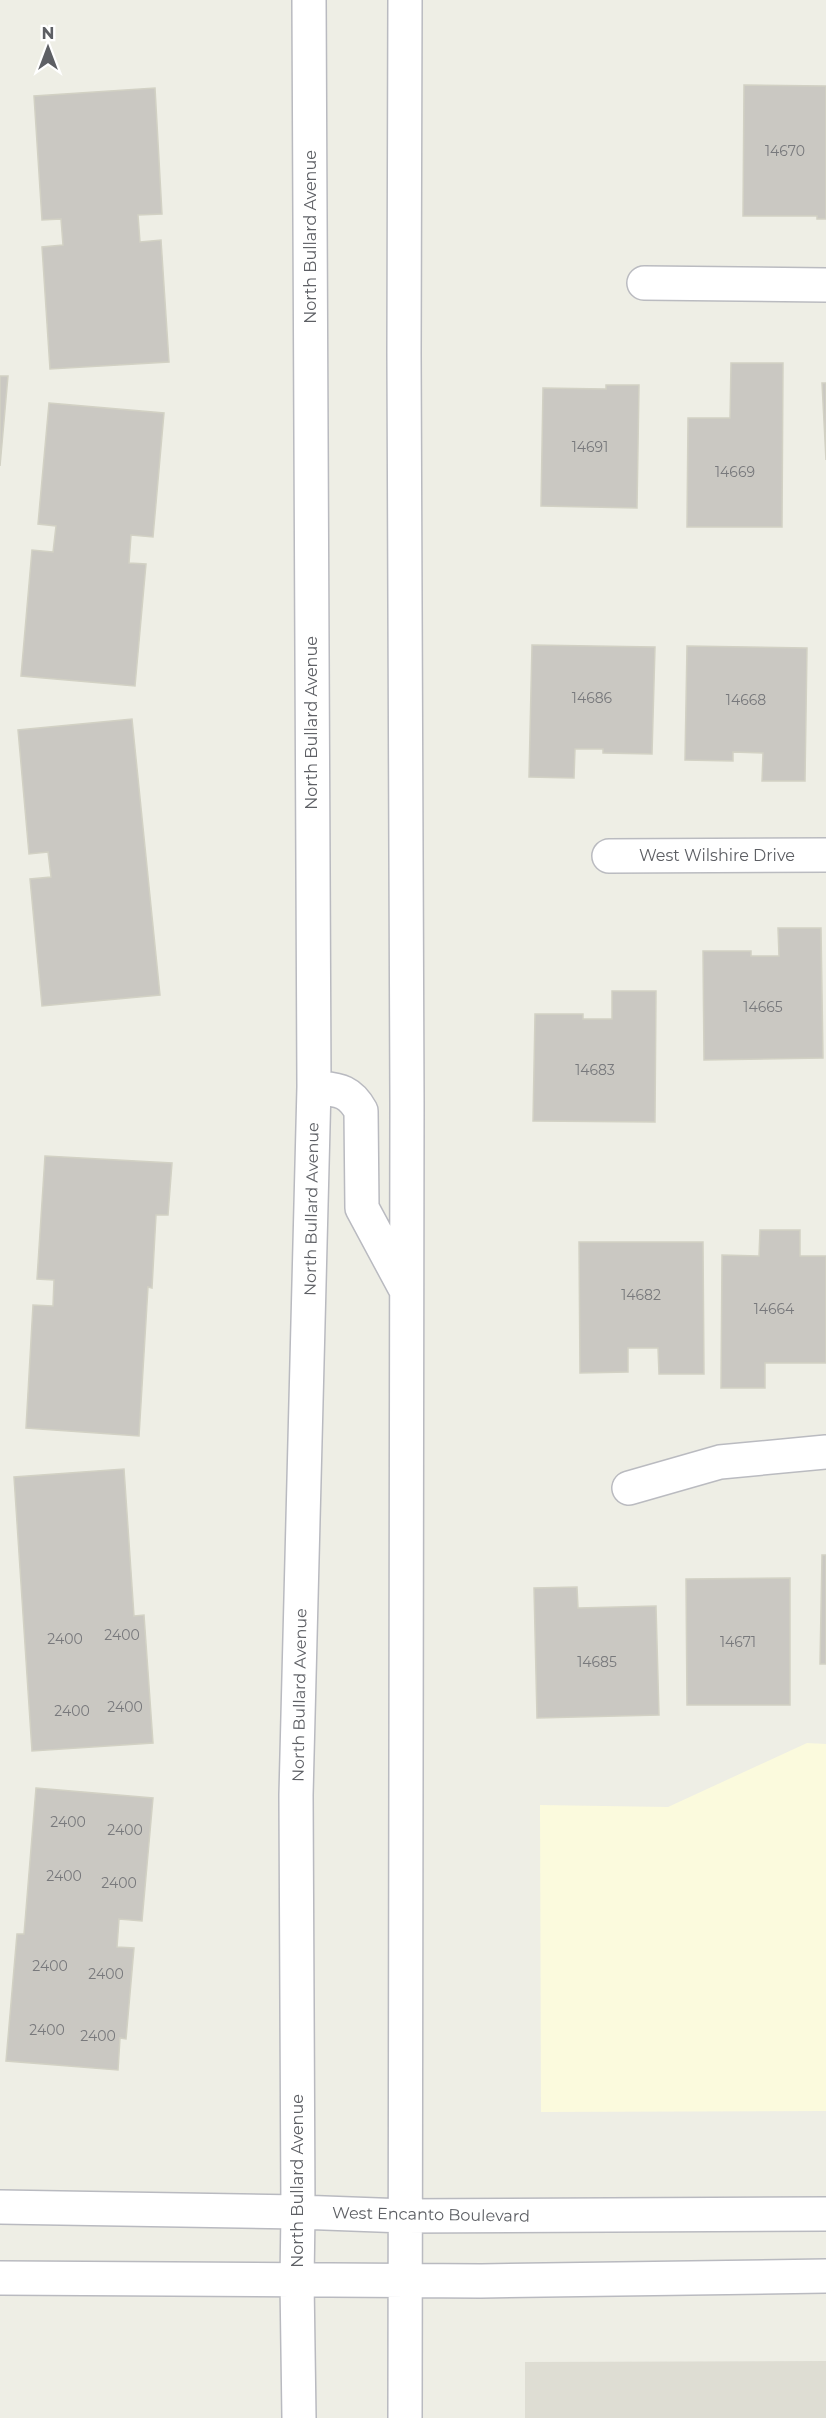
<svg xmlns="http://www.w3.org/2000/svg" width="826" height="2418" font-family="Montserrat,sans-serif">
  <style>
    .commercial { fill: #fbfadd }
    .education { fill: #deddd3 }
    .building { fill: #cac8c2; stroke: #d2d1c4; stroke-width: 1.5 }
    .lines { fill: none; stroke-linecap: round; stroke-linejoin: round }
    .minor-casing { stroke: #babbc0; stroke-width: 36 }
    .secondary-casing { stroke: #b9bac0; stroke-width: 36 }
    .minor { stroke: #fff; stroke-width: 33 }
    .secondary { stroke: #fff; stroke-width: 33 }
    .labels { text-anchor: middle; stroke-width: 4.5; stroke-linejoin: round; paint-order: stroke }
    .number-label { font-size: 14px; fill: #78797c }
    .street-label { font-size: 16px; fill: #5d5f64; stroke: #fff }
  </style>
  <rect width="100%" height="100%" fill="#eeeee5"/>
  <path class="commercial" d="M807 1743 826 1744V2111L541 2112 540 1805 668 1807Z"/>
  <path class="education" d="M826 2361V2418H525V2362Z"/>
  <path class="building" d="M744 85 826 86V219H817V216H743Z
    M155 88 162 214 138 215 140 242 161 240 169 362 50 369 42 247 63 245 61 219 42 220 34 96Z
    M731 363H783L782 527H687L688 418H730Z
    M0 376H8L0 466Z
    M822 383H826V460Z
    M606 385H639L637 508 541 506 543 388 606 389Z
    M49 403 164 413 153 537 131 535 129 563 146 564 135 686 21 676 32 550 53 552 56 526 38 524Z
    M532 645 655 647 652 754 603 753V749H575L574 778 529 777Z
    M687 646 807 648 805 781H762L763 753 733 752V761L685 760Z
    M132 719 160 995 42 1006 30 879 51 877 48 852 29 854 18 730Z
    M778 928H821L823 1058 704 1060 703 951H751V956H779Z
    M612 991H656L655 1122 533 1121 535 1014H583V1019H612Z
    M45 1156 172 1163 168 1215H156L152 1288 148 1287 139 1436 26 1428 33 1305 53 1306 54 1280 37 1279Z
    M760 1230H800V1256H826V1363H765V1388H721L722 1255 759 1256Z
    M579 1242H703L704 1374H659L658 1348H628V1372L580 1373Z
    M124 1469 134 1616 144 1615 153 1743 32 1751 14 1477Z
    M822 1555H826V1664H820Z
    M790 1578V1705H687L686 1579Z
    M577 1587 578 1608 656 1606 659 1715 537 1718 534 1588Z
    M36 1788 153 1798 142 1921 119 1919 117 1947 134 1948 126 2039 120 2038 118 2070 6 2061 17 1934H24Z"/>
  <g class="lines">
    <defs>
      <path id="minor" d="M644 283 826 285
        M609 856 826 855
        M629 1488 720 1462 826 1452"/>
      <path id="secondary" d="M314 1087C337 1090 349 1089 361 1111L362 1208 405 1288
        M0 2207 298 2212 405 2216 826 2214
        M0 2278 481 2281 826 2276
        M299 2418 297 2281 298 2212 296 1795 314 1087 309 0
        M405 2418 407 1103 404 353 405 0"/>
    </defs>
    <use href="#minor" class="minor-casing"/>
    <use href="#secondary" class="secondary-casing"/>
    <use href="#minor" class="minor"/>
    <use href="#secondary" class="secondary"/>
  </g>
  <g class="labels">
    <g class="number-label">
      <text x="785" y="156">14670</text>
      <text x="590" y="452">14691</text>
      <text x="735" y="477">14669</text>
      <text x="592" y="703">14686</text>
      <text x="746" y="705">14668</text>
      <text x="763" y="1012">14665</text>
      <text x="595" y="1075">14683</text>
      <text x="641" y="1300">14682</text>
      <text x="774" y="1314">14664</text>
      <text x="122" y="1640">2400</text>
      <text x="65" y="1644">2400</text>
      <text x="738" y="1647">14671</text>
      <text x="597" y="1667">14685</text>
      <text x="125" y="1712">2400</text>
      <text x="72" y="1716">2400</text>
      <text x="68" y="1827">2400</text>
      <text x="125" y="1835">2400</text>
      <text x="64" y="1881">2400</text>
      <text x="119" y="1888">2400</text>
      <text x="50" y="1971">2400</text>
      <text x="106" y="1979">2400</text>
      <text x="47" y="2035">2400</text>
      <text x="98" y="2041">2400</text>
    </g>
    <g class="street-label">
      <text transform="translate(310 237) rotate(-90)" y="6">North Bullard Avenue</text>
      <text transform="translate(311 723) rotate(-90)" y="6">North Bullard Avenue</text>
      <text x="717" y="861">West Wilshire Drive</text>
      <text transform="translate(311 1209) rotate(-89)" y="6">North Bullard Avenue</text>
      <text transform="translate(299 1695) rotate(-89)" y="6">North Bullard Avenue</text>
      <text transform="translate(297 2181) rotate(-90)" y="6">North Bullard Avenue</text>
      <text transform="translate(431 2214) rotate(1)" y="6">West Encanto Boulevard</text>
    </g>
  </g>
  <g transform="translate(48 48)" stroke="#ffffff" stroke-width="4.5" paint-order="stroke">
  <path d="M0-4.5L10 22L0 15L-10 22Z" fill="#5d5f64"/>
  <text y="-9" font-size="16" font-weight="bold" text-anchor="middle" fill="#5d5f64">N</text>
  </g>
</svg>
